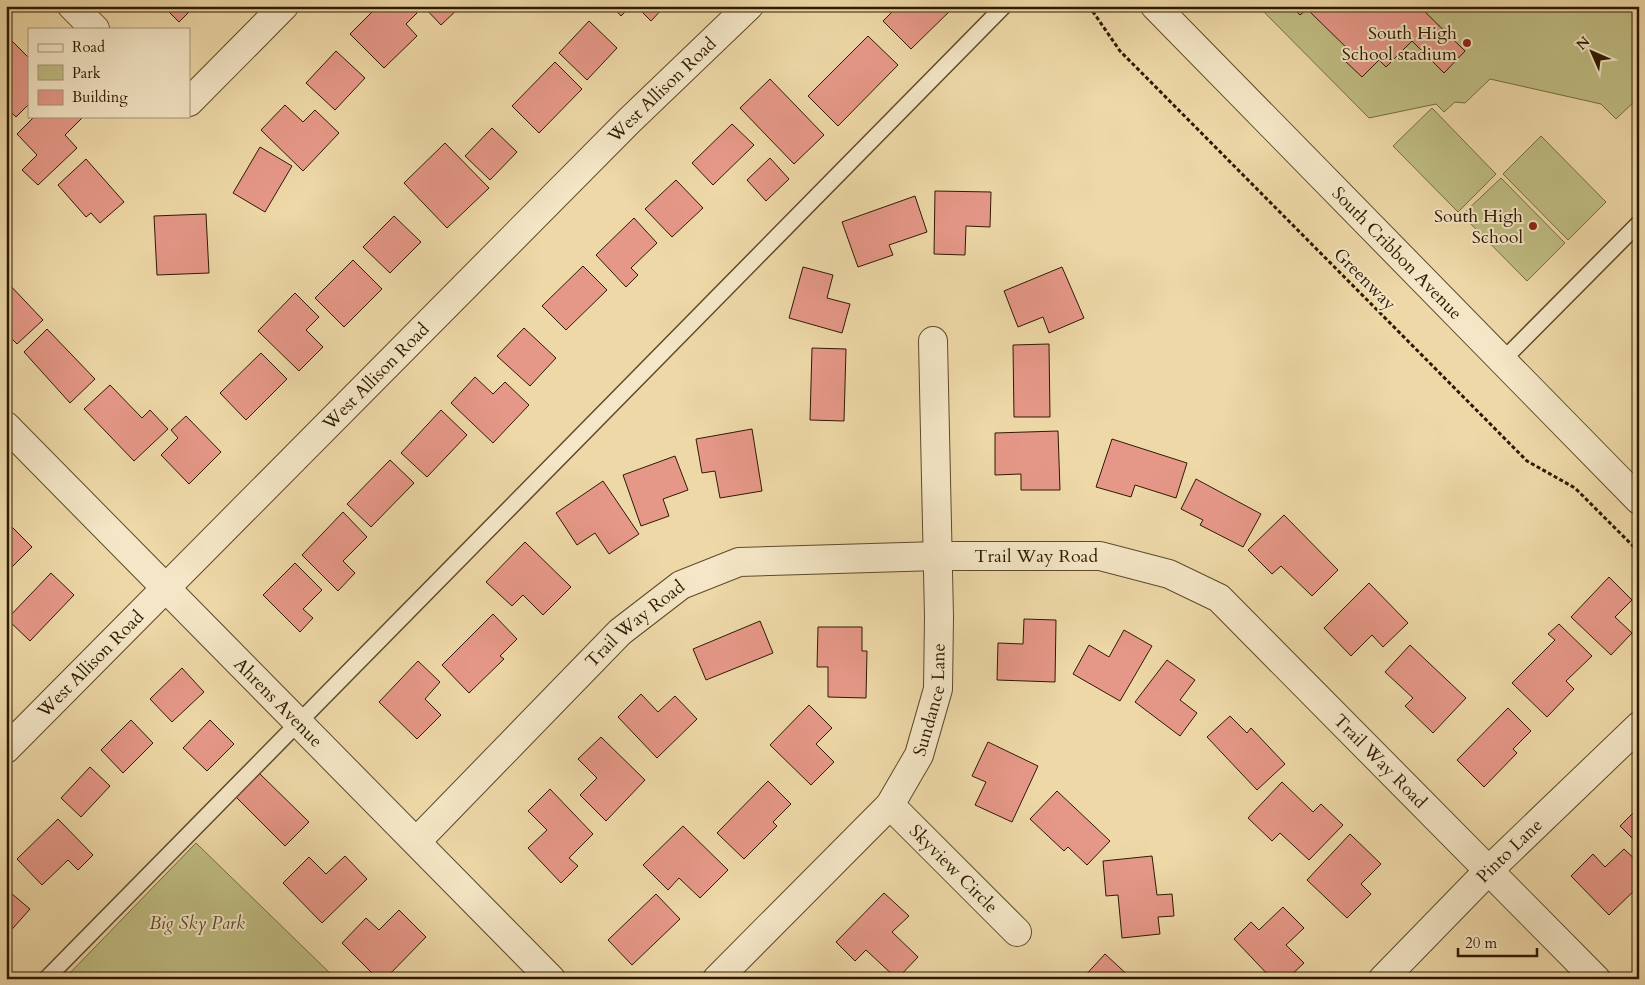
<svg xmlns="http://www.w3.org/2000/svg" width="1645" height="985" font-family="Cardo,serif">
  <style>
    .green { fill: #bfbd83; stroke: #766c42 }
    .building { fill: #e69888; stroke: #2e1a02 }
    .lines { fill: none; stroke-linecap: round; stroke-linejoin: round }
    .service-casing { stroke: #5e4a2b; stroke-width: 18 }
    .minor-casing { stroke: #5e4a2b; stroke-width: 30 }
    .tertiary-casing { stroke: #5e4a2b; stroke-width: 30 }
    .path { stroke: #2e1a02; stroke-width: 3; stroke-dasharray: 4 2.5; stroke-linecap: butt }
    .service { stroke: #f4e6c6; stroke-width: 15 }
    .minor { stroke: #f4e6c6; stroke-width: 28 }
    .tertiary { stroke: #f4e6c6; stroke-width: 28 }
    .poi-dot { fill: #8f2418; stroke: #f4e6c6; stroke-width: 2 }
    .labels { text-anchor: middle; stroke-width: 4; stroke-linejoin: round; paint-order: stroke }
    .poi-label { font-size: 18px; fill: #2e1a02; stroke: #f4e6c6; text-anchor: end }
    .street-label { font-size: 18px; fill: #2e1a02; stroke: #f4e6c6 }
    .park-label { font-size: 18px; font-style: italic; fill: #5a4b29; stroke: #f4e6c6 }
  </style>
  <rect width="100%" height="100%" fill="#eed8a7"/>
  <filter id="stains"><feTurbulence type="fractalNoise" baseFrequency=".004" numOctaves="4"/><feColorMatrix values="0 0 0 0 .2 0 0 0 0 .09 0 0 0 0 .02 0 0 0 .5 -.17"/></filter>
  <radialGradient id="worn" r=".72"><stop offset=".6" stop-color="#630" stop-opacity="0"/><stop offset="1" stop-color="#630" stop-opacity=".3"/></radialGradient>
  <path class="green" d="M1258 6H1639V97L1616 119 1601 104 1490 79 1465 103 1455 102 1444 112 1436 104 1369 118Z
    M1432 108 1496 174 1458 212 1393 146Z
    M1541 136 1606 202 1568 240 1503 174Z
    M1501 178 1565 243 1527 281 1462 215Z
    M196 843 336 979H64Z"/>
  <path class="building" d="M163 6H195L179 22Z
    M378 6H410L417 13 406 24 417 36 384 68 350 34Z
    M423 6H461L441 25Z
    M612 6H631L621 16Z
    M636 6H665L651 21Z
    M898 6H955L911 49 883 21Z
    M1291 6H1419L1465 51 1444 73 1412 41 1386 67 1379 60 1362 77 1344 60 1352 53 1307 9 1300 15Z
    M589 21 617 48 587 80 559 53Z
    M868 36 898 65 838 126 808 96Z
    M8 37 29 58V104L16 117 6 107Z
    M336 51 365 78 335 110 306 83Z
    M555 62 582 89 539 133 512 106Z
    M770 79 824 135 794 164 740 108Z
    M285 105 303 122 315 110 339 133 303 171 261 130Z
    M35 116H80L82 118 65 135 77 148 38 185 22 170 37 155 17 134Z
    M732 124 754 145 713 185 692 163Z
    M492 128 517 152 490 180 465 156Z
    M445 143 489 188 447 228 404 183Z
    M260 147 292 166 265 212 233 193Z
    M770 158 789 179 766 201 747 180Z
    M86 159 124 202 100 223 91 213 86 217 58 185Z
    M676 180 703 208 672 237 645 209Z
    M935 191 991 192 990 227 966 226 965 255 934 254Z
    M915 196 927 232 889 245 893 255 858 267 842 222Z
    M206 214 209 273 157 275 154 216Z
    M394 216 421 242 390 273 363 247Z
    M634 218 657 243 631 268 638 275 626 287 596 255Z
    M353 260 382 289 344 327 315 298Z
    M583 266 607 290 566 330 542 306Z
    M803 267 833 275 827 298 850 304 842 333 789 318Z
    M1062 267 1084 318 1049 333 1043 317 1018 327 1004 291Z
    M6 281 43 320 17 344 6 333Z
    M295 293 319 317 306 330 323 347 299 371 258 331Z
    M524 328 556 358 530 386 497 356Z
    M47 329 95 379 70 403 24 352Z
    M1049 344 1050 417H1014L1013 345Z
    M812 348 846 349 844 421 810 420Z
    M261 353 287 379 246 420 220 393Z
    M475 377 493 394 505 382 529 405 493 443 451 403Z
    M110 385 142 418 150 410 168 429 134 461 84 409Z
    M441 410 467 435 427 477 401 453Z
    M186 416 221 452 189 484 161 455 178 438 171 430Z
    M752 429 762 491 720 498 715 471 702 473 696 439Z
    M1058 431 1060 490H1021V474L995 475V433Z
    M1112 439 1187 463 1176 498 1135 485 1131 497 1096 487Z
    M675 456 688 490 663 499 669 516 641 526 623 475Z
    M390 460 414 483 371 527 347 504Z
    M1196 479 1261 514 1243 547 1200 525 1203 520 1181 509Z
    M603 481 639 534 609 554 595 533 577 545 556 513Z
    M343 512 367 537 343 561 355 573 338 591 302 555Z
    M1284 515 1338 570 1312 596 1281 566 1272 574 1248 550Z
    M6 521 32 547 8 571 6 569Z
    M525 542 571 587 543 615 523 595 512 606 486 582Z
    M295 563 322 590 303 609 313 618 300 632 263 595Z
    M51 573 74 595 30 641 7 619Z
    M1609 577 1632 600 1615 617 1632 633 1611 655 1571 617Z
    M1369 583 1408 623 1383 647 1372 635 1351 656 1324 628Z
    M493 614 517 639 500 656 504 659 469 693 442 665Z
    M1024 619 1056 620 1055 682 997 680 998 643 1023 644Z
    M760 621 773 653 706 680 693 649Z
    M1559 624 1592 656 1566 681 1574 689 1547 717 1512 683 1555 640 1548 634Z
    M818 627H862V651H867L866 698 828 697V667H817Z
    M1124 630 1152 646 1120 701 1073 674 1089 645 1109 657Z
    M1410 645 1466 698 1433 733 1405 706 1413 698 1385 672Z
    M1167 660 1195 680 1180 700 1197 713 1180 736 1135 702Z
    M418 661 440 682 425 699 441 715 417 739 379 702Z
    M182 668 204 692 172 722 150 699Z
    M641 694 658 712 675 696 697 719 657 758 618 717Z
    M809 705 832 728 816 744 834 762 811 785 770 745Z
    M1508 708 1531 731 1513 749 1517 753 1484 787 1457 760Z
    M1230 716 1247 733 1251 728 1285 764 1257 790 1207 737Z
    M131 720 153 743 123 773 101 750Z
    M210 720 234 744 207 771 183 748Z
    M601 737 645 780 606 821 580 795 597 778 578 759Z
    M988 742 1038 766 1012 822 975 805 986 782 972 776Z
    M90 767 110 786 81 817 61 798Z
    M259 773 309 822 285 846 236 797Z
    M768 781 791 804 773 822 777 826 744 859 717 833Z
    M1282 782 1313 812 1321 804 1343 825 1309 860 1280 833 1272 841 1248 818Z
    M550 789 593 834 569 858 578 866 561 883 528 848 547 830 528 811Z
    M1057 791 1110 841 1087 865 1068 847 1064 851 1030 819Z
    M1639 807V845L1620 826Z
    M58 819 93 855 78 870 68 860 42 885 17 859Z
    M683 826 728 870 700 898 679 878 668 890 643 865Z
    M1350 834 1381 864 1361 884 1371 894 1347 918 1307 880Z
    M1624 849 1639 863V886L1609 915 1571 876 1593 854 1605 867Z
    M345 856 367 879 322 923 283 883 309 857 326 874Z
    M1152 856 1157 895 1172 894 1174 916 1158 917 1160 934 1122 938 1118 895 1106 896 1103 861Z
    M6 889 30 909 6 936Z
    M884 893 909 916 892 932 918 957 897 979 866 950 855 961 836 942Z
    M656 894 680 919 632 965 608 940Z
    M1283 907 1304 928 1286 945 1304 963 1287 979H1272L1234 939 1251 922 1259 930Z
    M399 910 426 937 385 979H378L342 943 366 918 379 930Z
    M1105 954 1132 979H1082Z
    M1234 973 1239 979H1229Z"/>
  <g class="lines">
    <defs>
      <path id="service" d="M1502 361 1639 223
        M46 979 1004 6"/>
      <g id="minor">
        <path d="M72 6 95 29"/>
        <path d="M189 102 284 6"/>
        <path id="s1" d="M6 426 551 979"/>
        <path id="s2" d="M6 749 629 121 749 6"/>
        <path id="s3" d="M890 805 1017 932"/>
        <path id="s4" d="M417 841 620 632 681 585 739 562 938 556H1100L1169 574 1219 598 1596 979"/>
        <path id="s5" d="M717 979 890 805 919 755 938 689 939 617 933 341"/>
      </g>
      <g id="tertiary">
        <path id="s6" d="M1155 6 1639 500"/>
        <path id="s7" d="M1383 979 1489 870 1639 726"/>
      </g>
    </defs>
    <use href="#service" class="service-casing"/>
    <use href="#minor" class="minor-casing"/>
    <use href="#tertiary" class="tertiary-casing"/>
    <path class="path" d="M1089 6 1120 51 1527 461 1575 488 1639 552"/>
    <use href="#service" class="service"/>
    <use href="#minor" class="minor"/>
    <use href="#tertiary" class="tertiary"/>
  </g>
  <g class="poi-dot">
    <circle cx="1467" cy="43" r="5"/>
    <circle cx="1533" cy="226" r="5"/>
  </g>
  <g class="labels">
    <g class="poi-label">
      <text x="1457" y="39">South High<tspan x="1457" dy="21">School stadium</tspan></text>
      <text x="1523" y="222">South High<tspan x="1523" dy="21">School</tspan></text>
    </g>
    <g class="street-label">
      <text dy="6" stroke="none"><textPath href="#s2" startOffset="930">West Allison Road</textPath></text>
      <text dy="6" stroke="none"><textPath href="#s6" startOffset="346">South Cribbon Avenue</textPath></text>
      <text transform="translate(1365 279) rotate(45)" y="6">Greenway</text>
      <text dy="6" stroke="none"><textPath href="#s2" startOffset="525">West Allison Road</textPath></text>
      <text dy="6" stroke="none"><textPath href="#s4" startOffset="728">Trail Way Road</textPath></text>
      <text dy="6" stroke="none"><textPath href="#s4" startOffset="308">Trail Way Road</textPath></text>
      <text dy="6" stroke="none"><textPath href="#s2" startOffset="120">West Allison Road</textPath></text>
      <text dy="6" stroke="none"><textPath href="#s5" startOffset="360">Sundance Lane</textPath></text>
      <text dy="6" stroke="none"><textPath href="#s1" startOffset="388">Ahrens Avenue</textPath></text>
      <text dy="6" stroke="none"><textPath href="#s4" startOffset="1148">Trail Way Road</textPath></text>
      <text dy="6" stroke="none"><textPath href="#s7" startOffset="180">Pinto Lane</textPath></text>
      <text dy="6" stroke="none"><textPath href="#s3" startOffset="90">Skyview Circle</textPath></text>
    </g>
    <g class="park-label">
      <text x="197" y="929">Big Sky Park</text>
    </g>
  </g>
  <rect width="1645" height="985" fill="none" stroke="#eed8a7" stroke-width="25"/>
  <rect x="8" y="8" width="1630" height="970" fill="none" stroke="#2e1a02" stroke-width="2.5"/>
  <rect x="12" y="12" width="1620" height="960" fill="none" stroke="#2e1a02"/>
  <rect x="28" y="28" width="162" height="90" fill="#f4e6c6" stroke="#a59478"/>
  <rect x="38" y="44" width="25" height="8" fill="#f4e6c6" stroke="#a59478"/>
  <text x="72" y="52" font-size="15" fill="#2e1a02">Road</text>
  <rect x="38" y="65" width="25" height="15" fill="#bfbd83" stroke="#a59478"/>
  <text x="72" y="78" font-size="15" fill="#2e1a02">Park</text>
  <rect x="38" y="90" width="25" height="15" fill="#e69888" stroke="#a59478"/>
  <text x="72" y="102" font-size="15" fill="#2e1a02">Building</text>
  <g transform="translate(1592 52) rotate(315)" stroke="#f4e6c6" stroke-width="4" paint-order="stroke">
  <path d="M0-4L9 19L0 12L-9 19Z" fill="#2e1a02"/>
  <text y="-8" font-size="14" font-weight="bold" text-anchor="middle" fill="#2e1a02">N</text>
  </g>
  <path d="M1458 948v8h79v-8" fill="none" stroke="#2e1a02" stroke-width="2.5"/>
  <text x="1465" y="948" font-size="15" fill="#2e1a02" stroke="#f4e6c6" stroke-width="4" paint-order="stroke">20 m</text>
  <rect width="100%" height="100%" filter="url(#stains)"/>
  <rect width="100%" height="100%" fill="url(#worn)"/>
</svg>
